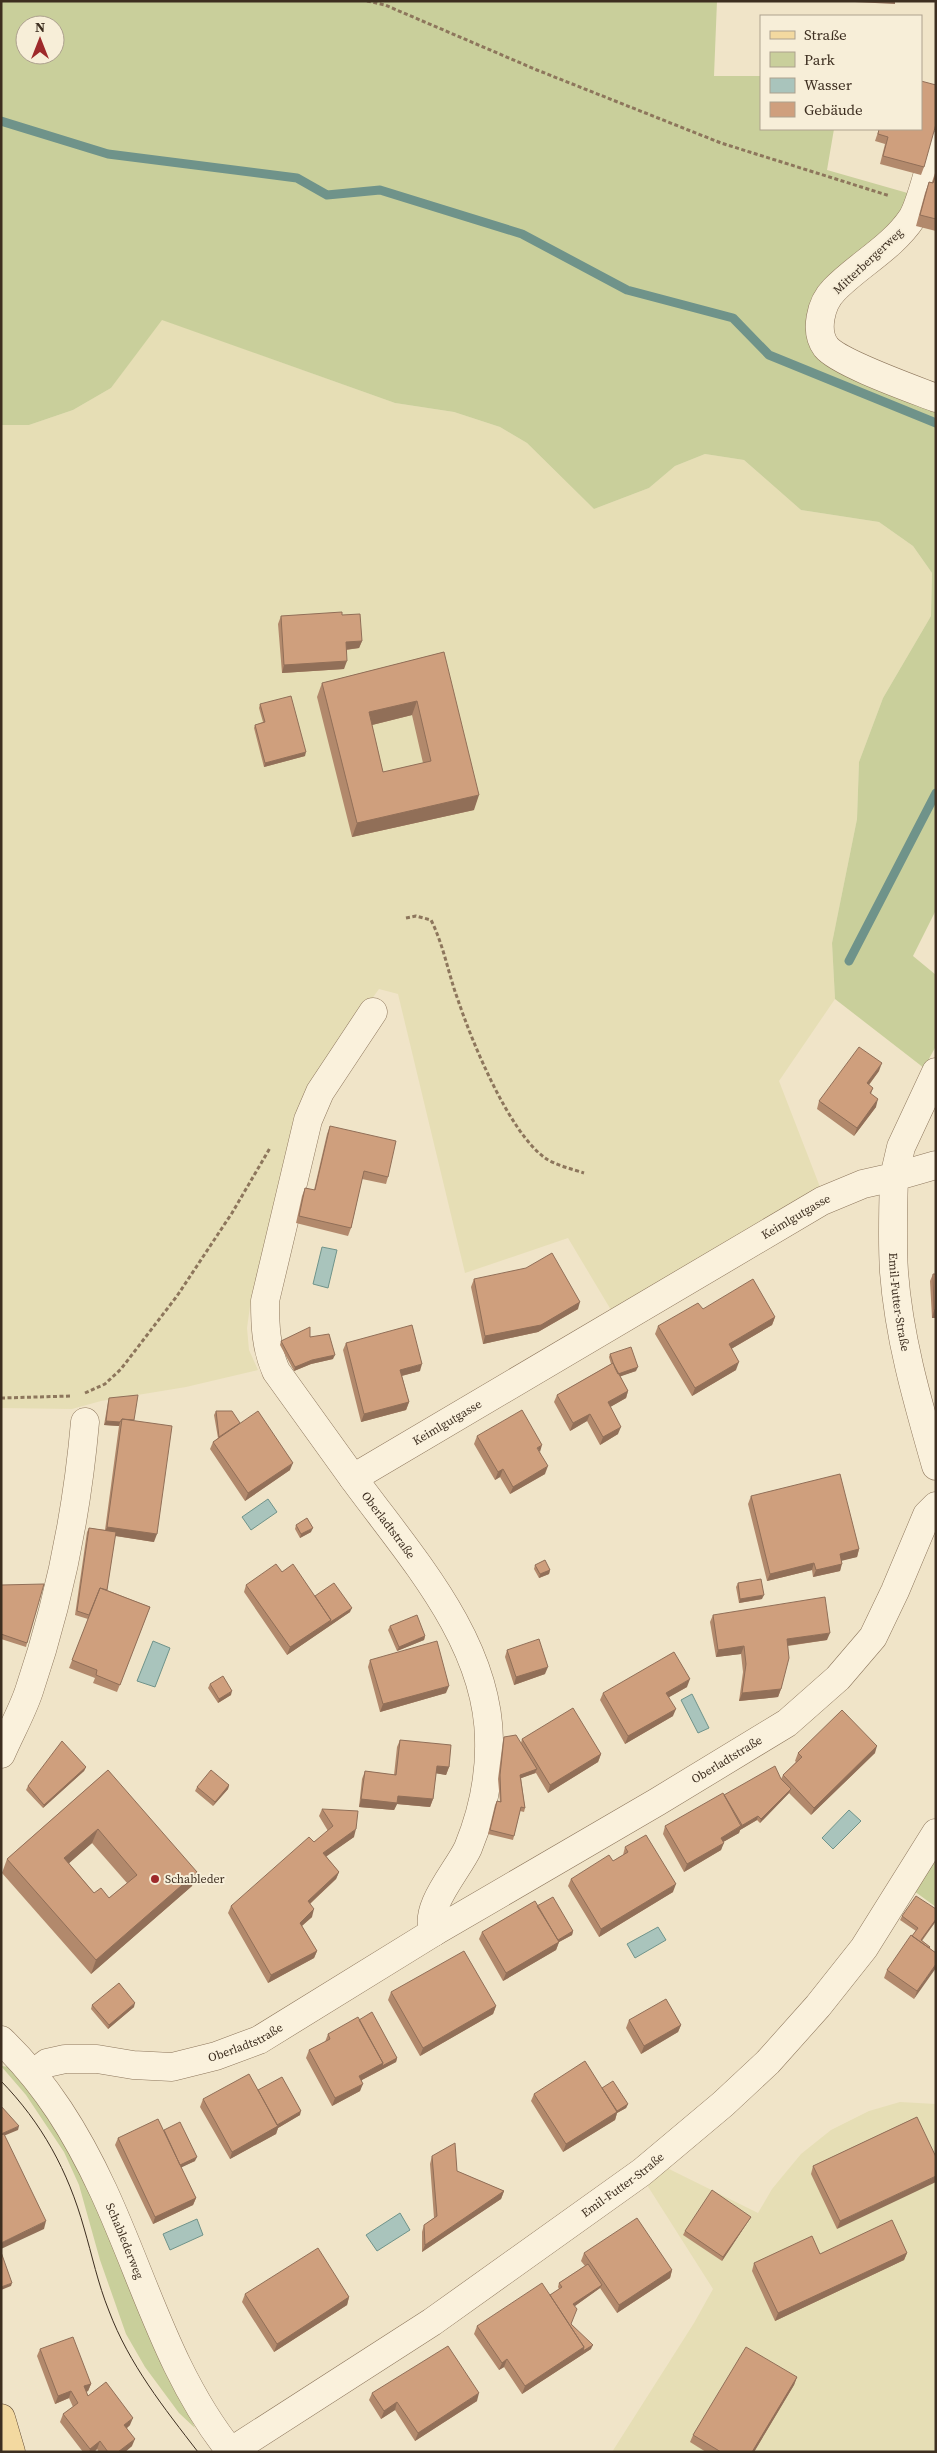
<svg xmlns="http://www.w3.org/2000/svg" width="937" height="2453" font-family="'Source Serif 4',serif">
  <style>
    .farmland { fill: #e6deb5 }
    .green { fill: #c9cf9b; fill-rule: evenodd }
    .water { fill: #a9c4bc; stroke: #6f938a }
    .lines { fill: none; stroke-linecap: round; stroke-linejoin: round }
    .stream { stroke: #6f938a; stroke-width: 9 }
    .minor-casing { stroke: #8d765c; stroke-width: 29 }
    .major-casing { stroke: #5b4430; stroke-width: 29 }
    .path { stroke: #8d765c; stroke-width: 3; stroke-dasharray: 4 2.5; stroke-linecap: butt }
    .minor { stroke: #faf1dc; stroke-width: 28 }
    .major { stroke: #f3d9a0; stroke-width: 28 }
    .tram { stroke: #3d2e20; stroke-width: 1 }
    .wall { fill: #b2896c; fill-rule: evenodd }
    .shaded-wall { fill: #916f58 }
    .building { fill: #cf9f7d; stroke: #916f58; fill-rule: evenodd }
    .poi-dot { fill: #9e2a2b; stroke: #f7eed8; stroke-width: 2 }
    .labels { text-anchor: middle; stroke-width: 4; stroke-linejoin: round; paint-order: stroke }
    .street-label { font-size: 12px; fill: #3d2e20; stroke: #f7eed8 }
    .poi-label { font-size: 12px; fill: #3d2e20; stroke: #f7eed8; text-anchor: start }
  </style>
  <rect width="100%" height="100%" fill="#f0e4c8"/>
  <path class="farmland" d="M161 319 395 403 454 412 500 427 527 443 594 509 649 488 675 466 705 454 744 460 801 510 879 522 913 546 932 573 931 616 883 698 859 762 857 819 832 943 835 999 779 1081 820 1187 611 1310 568 1238 465 1273 398 994 379 989 340 1043 298 1120 251 1299 247 1328 249 1350 258 1370 186 1387 101 1401 72 1409 1 1408V425H29L73 410 111 388Z
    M900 2102 936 2104V2452H612L694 2323 713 2289 647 2185 667 2168 758 2213 772 2189 801 2154 831 2130 869 2111Z"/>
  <path class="green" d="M1 1H717L714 76H761V129H834L827 170 918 196 807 319 936 407V910L913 956 936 975V1046L924 1068 835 999 832 943 857 819 859 762 883 698 931 616 932 573 913 546 879 522 801 510 744 460 705 454 675 466 649 488 594 509 527 443 500 427 454 412 395 403 162 320 111 388 73 410 29 425H1ZM25 25H55V55H25Z
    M936 1855V1907L914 1891Z
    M1 2066 11 2067 25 2078 84 2175 195 2428 179 2413 145 2367 126 2334 100 2260 79 2185 64 2152 26 2095Z"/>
  <path class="water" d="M322 1247 337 1250 328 1288 313 1284Z
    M268 1499 277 1512 251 1530 242 1517Z
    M153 1641 170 1648 155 1687 137 1681Z
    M692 1694 709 1728 698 1733 681 1700Z
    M849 1810 861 1821 833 1849 822 1838Z
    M658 1927 666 1940 635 1958 627 1944Z
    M400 2213 410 2230 377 2251 366 2235Z
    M197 2219 203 2235 170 2250 163 2234Z"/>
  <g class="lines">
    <path class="stream" d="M1 121 108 154 297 178 327 195 380 190 522 234 627 290 733 318 769 355 936 423
      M849 961 936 793"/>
    <defs>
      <g id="minor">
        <path d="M936 146C930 163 921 204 912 218 892 248 858 265 834 290 821 303 814 331 826 347 839 363 913 389 936 398"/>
        <path id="s1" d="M373 1012 320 1092 308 1120 265 1301C265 1326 266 1348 276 1371L353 1478 822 1201 863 1184 894 1177 901 1147 936 1072"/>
        <path id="s2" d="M936 1165 894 1177C893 1209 892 1241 894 1272 899 1339 918 1403 936 1466"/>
        <path id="s3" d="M353 1478C409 1555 488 1640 489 1740 490 1777 482 1814 468 1848 458 1870 422 1909 434 1932"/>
        <path d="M1 1754C10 1733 22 1712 29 1691 59 1603 77 1513 85 1422"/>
        <path id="s4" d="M1 2040C46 2083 77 2134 103 2190 144 2278 169 2375 231 2452"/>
        <path id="s5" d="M34 2073 47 2063 65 2059H97L133 2065 172 2067 216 2056 259 2040 434 1932 657 1802 787 1723 838 1678 873 1637 895 1591 927 1515 936 1506"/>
        <path id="s6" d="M230 2452 432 2322 642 2172 723 2104 768 2062 818 2006 864 1948 936 1833"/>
      </g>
      <path id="major" d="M1 2418 11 2452"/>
    </defs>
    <use href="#minor" class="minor-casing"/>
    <use href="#major" class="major-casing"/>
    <path class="path" d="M367 1 385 5 537 70 721 143 890 196
      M406 918 416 916 431 920C444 946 448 973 458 1000 472 1042 509 1132 545 1158 555 1165 572 1169 584 1173
      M85 1393 105 1384 121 1369 177 1296 232 1213 270 1148
      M1 1398 72 1396"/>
    <use href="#minor" class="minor"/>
    <use href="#major" class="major"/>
    <path class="tram" d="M1 2081C42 2123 68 2171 84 2228 92 2255 98 2284 109 2311 129 2364 164 2408 198 2452"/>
  </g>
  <path class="wall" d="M879 129H921L924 167 921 175 880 164 885 144 875 141Z
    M936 170V231L916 226 925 193 929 182H932Z
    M342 615 362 641 359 648 346 650 344 669 282 673 278 624 281 616Z
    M444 652 474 810 352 837 317 697 322 683ZM412 715 423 763 383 772 372 725Z
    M260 704 305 756 264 767 254 728 255 725 263 722 259 708Z
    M879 1071 869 1085 873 1088 871 1094 876 1107 854 1136 817 1109 819 1101Z
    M330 1126 388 1177 386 1184 362 1179 351 1228 348 1236 296 1223 302 1196 305 1188 314 1190 327 1134Z
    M933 1274H936V1318H932L930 1281Z
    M474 1279 578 1309 538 1332 483 1344 471 1287Z
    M703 1309 775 1317 772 1325 731 1349 736 1370 692 1396 655 1334 658 1326Z
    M310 1337 333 1359 311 1364 294 1371 280 1345 281 1341Z
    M346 1343 420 1371 402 1376 409 1402 406 1410 361 1422 343 1350Z
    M610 1354 636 1371 620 1376 628 1391 626 1398 610 1407 618 1434 600 1445 587 1421 570 1431 554 1402 557 1395 611 1364 609 1357Z
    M109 1398 134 1420 154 1542 115 1536 107 1590 150 1607 117 1692 93 1683 95 1678 69 1668 88 1619 75 1615 87 1532 89 1528 105 1530 119 1426 104 1425 108 1402Z
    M216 1411 240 1423 290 1470 245 1501 210 1449 213 1442 218 1438 214 1415Z
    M477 1436 540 1452 545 1474 510 1494 500 1477 495 1480 474 1444Z
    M751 1496 859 1549 857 1557 842 1560 840 1571 813 1577 812 1570 767 1581 748 1504Z
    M296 1525 311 1532 300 1538 295 1529Z
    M535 1565 550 1570 549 1574 539 1578 534 1569Z
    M282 1572 315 1596 350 1612 287 1655 244 1592 246 1585Z
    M738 1583 762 1599 739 1603 736 1587Z
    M1 1585 27 1643 26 1647 1 1639Z
    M713 1615 827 1640 788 1646 781 1689 778 1697 739 1701 743 1672 741 1654 716 1657 710 1622Z
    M390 1626 425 1636 424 1640 397 1651 388 1630Z
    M507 1650 545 1674 514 1685 505 1657Z
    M370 1660 446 1693 380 1712 368 1667Z
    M210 1684 231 1695 218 1703 208 1688Z
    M687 1687 669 1697 673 1716 625 1744 600 1700 603 1693Z
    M504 1737 521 1743 522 1739 601 1754 598 1762 548 1793 536 1773 521 1778 525 1808 524 1812 520 1811 513 1840 488 1834 495 1805 497 1801 500 1802 498 1779 503 1740Z
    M400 1740 449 1767 446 1775 436 1773 433 1799 430 1807 397 1804 394 1810 359 1807 362 1779 365 1771 394 1775 397 1747Z
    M798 1753H875L811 1815 789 1793 760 1823 757 1820 740 1830 739 1833 723 1842 721 1850 684 1872 663 1834 665 1826 724 1795 781 1779 783 1775 796 1762 795 1761Z
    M86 1767 84 1771 43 1808 26 1790 28 1786Z
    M108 1770 192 1886 91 1974 2 1873 7 1859ZM92 1843 127 1883 109 1898 94 1893 69 1863Z
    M229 1785 228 1789 213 1806 195 1791 197 1787Z
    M322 1809 354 1837 326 1856 339 1872 336 1879 310 1904 312 1917 302 1926 317 1951 314 1958 268 1983 228 1913 231 1906 328 1831 319 1816Z
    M625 1847 673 1892 599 1937 568 1886 571 1879 613 1861 623 1855Z
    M537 1906 573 1931 572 1935 559 1942 556 1950 503 1981 479 1939 482 1932Z
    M936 1909V1921L922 1941 929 1948 936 1953 914 1999 884 1978 887 1970 916 1931 900 1920 902 1916Z
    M391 1992 496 2006 493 2014 420 2056 388 2000Z
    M92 2005 134 2007 108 2029 91 2009Z
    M359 2020 397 2058 396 2062 362 2080 360 2091 332 2106 306 2058 309 2050 325 2042 328 2034Z
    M629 2020 681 2025 678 2032 641 2054 626 2028Z
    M602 2088 628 2104 626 2108 617 2113 615 2120 563 2152 531 2101 534 2094Z
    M258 2090 300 2115 278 2128 276 2134 230 2159 200 2107 203 2099Z
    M917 2117 837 2229 811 2174 813 2166Z
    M164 2130 195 2161 181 2167 196 2198 193 2205 153 2224 115 2145 118 2138Z
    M432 2156 457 2171 504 2191 501 2199 422 2252V2232L424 2225 434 2218 430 2164Z
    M751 2217 749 2220 722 2261 683 2235 685 2231Z
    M584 2253 672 2270 670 2278 617 2313 600 2288 575 2306 571 2324 591 2349 522 2394 504 2367 499 2370 474 2334 477 2326 550 2295 559 2289 558 2287 559 2283 585 2266 581 2261Z
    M907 2253 904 2260 775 2321 752 2271 754 2263 820 2254Z
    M245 2294 349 2297 347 2305 274 2352 242 2302Z
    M40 2349 91 2384 88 2391 86 2392 88 2396 130 2425 127 2428 132 2446 125 2452H99L97 2449 94 2452H83L60 2422 63 2414 73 2407 69 2398 55 2404 37 2356Z
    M797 2377 794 2385 754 2452H706L690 2442 693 2435Z
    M372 2393 477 2401 415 2441 395 2410 381 2419 369 2400Z"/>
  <path class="shaded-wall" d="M855 1H895V4L855 2Z
    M362 641 359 648 343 650 346 642Z
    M347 661 344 669 282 673 284 665Z
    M417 701 412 715 364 727 369 712Z
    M306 752 305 756 264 767 265 763Z
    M479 795 474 810 352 837 357 823Z
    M882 1063 879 1071 864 1091 867 1083Z
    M878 1099 876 1107 854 1136 857 1128Z
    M580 1302 578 1309 538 1332 483 1344 485 1336Z
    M934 1310H936V1318H932Z
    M775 1317 772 1325 726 1352 729 1344Z
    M335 1355 333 1359 311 1364 294 1371 295 1367 312 1360Z
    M739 1362 736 1370 692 1396 695 1388Z
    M422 1364 420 1371 397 1377 400 1370Z
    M638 1367 636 1371 616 1378 617 1374Z
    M628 1391 626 1398 605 1410 608 1402Z
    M409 1402 406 1410 361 1422 364 1414Z
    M590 1414 587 1421 570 1431 573 1423Z
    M106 1421 120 1422 119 1426 104 1425Z
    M621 1427 618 1434 600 1445 603 1437Z
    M542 1445 540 1452 537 1448Z
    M293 1463 290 1470 245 1501 248 1493Z
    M548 1466 545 1474 510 1494 513 1487Z
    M503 1469 500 1477 495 1480 498 1472Z
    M107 1527 157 1534 154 1542 104 1534Z
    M313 1528 311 1532 300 1538 301 1534Z
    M859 1549 857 1557 837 1562 840 1554Z
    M814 1563 812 1570 767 1581 770 1574Z
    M842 1564 840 1571 813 1577 816 1570Z
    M550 1570 549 1574 539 1578 540 1574Z
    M764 1595 762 1599 739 1603 740 1599Z
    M352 1608 350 1612 287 1655 290 1647 331 1620Z
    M830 1633 827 1640 784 1646 787 1639Z
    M425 1636 424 1640 397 1651 399 1647Z
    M744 1646 741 1654 716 1657 718 1650Z
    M548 1667 545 1674 514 1685 516 1677Z
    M690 1679 687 1687 664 1700 666 1693Z
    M449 1686 446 1693 380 1712 383 1704Z
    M781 1689 778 1697 739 1701 742 1693Z
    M232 1691 231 1695 218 1703 219 1699Z
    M676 1709 673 1716 625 1744 628 1736Z
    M877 1746 875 1753 811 1815 814 1808Z
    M601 1754 598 1762 548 1793 550 1785Z
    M437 1766 449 1767 446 1775 434 1773Z
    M86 1767 84 1771 43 1808 44 1805Z
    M537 1769 535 1773 519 1779 520 1775Z
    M229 1785 228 1789 213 1806 215 1802Z
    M791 1789 789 1793 760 1823 761 1819Z
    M398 1796 433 1799 430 1807 397 1804 394 1810 359 1807 361 1799Z
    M758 1816 757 1820 740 1830 739 1833 718 1845 721 1838Z
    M98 1829 92 1843 59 1872 64 1858Z
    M356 1829 354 1837 320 1861 323 1853Z
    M724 1843 721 1850 684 1872 687 1864Z
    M197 1872 192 1886 91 1974 96 1960Z
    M339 1872 336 1879 305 1908 308 1901Z
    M676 1884 673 1892 599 1937 601 1929Z
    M314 1909 312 1917 297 1930 300 1923Z
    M936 1919V1921L919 1944 921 1940Z
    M573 1931 572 1935 559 1942 556 1950 503 1981 506 1973 555 1942Z
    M317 1951 314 1958 268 1983 271 1975Z
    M936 1964V1968L914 1999 917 1991Z
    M135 2003 134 2007 108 2029 109 2025Z
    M496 2006 493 2014 420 2056 423 2048Z
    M681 2025 678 2032 641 2054 644 2046Z
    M397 2058 396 2062 356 2083 359 2076 383 2063Z
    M363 2084 360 2091 332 2106 335 2098Z
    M628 2104 626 2108 617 2113 615 2120 563 2152 566 2144Z
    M301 2111 300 2115 278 2128 276 2134 230 2159 232 2152Z
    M19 2126 18 2130 1 2137V2134Z
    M197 2157 195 2161 176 2170 178 2166Z
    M936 2176V2182L837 2229 840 2221Z
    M504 2191 501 2199 422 2252 425 2245Z
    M196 2198 193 2205 153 2224 155 2217Z
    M751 2217 749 2220 722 2261 723 2257Z
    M46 2221 44 2229 1 2249V2243Z
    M907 2253 904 2260 775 2321 778 2313Z
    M672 2270 670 2278 617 2313 619 2305Z
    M12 2283 11 2286 1 2290V2287Z
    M602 2285 600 2288 572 2308 573 2304Z
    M349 2297 347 2305 274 2352 277 2344Z
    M593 2345 591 2349 522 2394 525 2386 584 2347Z
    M507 2359 504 2367 499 2370 502 2363Z
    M797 2377 794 2385 754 2452H752Z
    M91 2384 88 2391 81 2394 84 2386Z
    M71 2391 69 2398 55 2404 58 2396Z
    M479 2393 477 2401 415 2441 418 2433Z
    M397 2402 395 2410 381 2419 384 2411Z
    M133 2418 130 2425 121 2433 124 2425Z
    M135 2439 132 2446 125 2452H118Z
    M100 2441 97 2449 94 2452H89L90 2449Z"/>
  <path class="building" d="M921 81 936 85V124L924 167 883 156 888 137 878 134 879 129H921Z
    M936 174V219L920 215 929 182 933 183Z
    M342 612V615L360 614 362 641 346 642 347 661 284 665 281 616Z
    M444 652 479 795 357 823 322 683ZM417 701 431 761 383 772 369 712Z
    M291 696 306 752 265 763 255 725 265 722 260 704Z
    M859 1047 882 1063 867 1083 873 1088 870 1093 878 1099 857 1128 819 1101Z
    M330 1126 396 1141 388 1177 364 1171 351 1228 299 1216 305 1188 315 1190Z
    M552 1253 580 1302 541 1325 485 1336 474 1279 526 1268Z
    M933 1274H936V1310H934Z
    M753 1279 775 1317 729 1344 739 1362 695 1388 658 1326 698 1303 703 1309Z
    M412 1325 422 1364 400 1370 409 1402 364 1414 346 1343Z
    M310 1327V1337L329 1334 335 1355 312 1360 295 1367 281 1341Z
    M631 1347 638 1367 618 1374 615 1368 610 1354Z
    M613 1363 628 1391 608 1402 621 1427 603 1437 590 1414 573 1423 557 1395Z
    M138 1395 134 1420 122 1419 120 1422 106 1421 109 1398Z
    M522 1410 542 1445 537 1448 548 1466 513 1487 503 1469 498 1472 477 1436Z
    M216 1411H232L240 1423 219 1437Z
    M258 1411 293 1463 248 1493 213 1442Z
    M122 1419 172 1426 157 1534 107 1527Z
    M840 1474 859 1549 840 1554 842 1564 816 1570 814 1563 770 1574 751 1496Z
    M307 1518 313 1528 301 1534 296 1525Z
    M89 1528 116 1532 107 1590 100 1588 89 1615 77 1611Z
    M545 1560 550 1570 540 1574 535 1565Z
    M276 1564 282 1572 293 1564 331 1620 290 1647 246 1585Z
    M761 1579 764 1595 740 1599 738 1583Z
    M334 1583 352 1608 329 1623 331 1620 315 1596Z
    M44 1584 27 1643 1 1634V1585Z
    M100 1588 150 1607 120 1685 96 1675 97 1670 72 1660Z
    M825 1597 830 1633 787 1639 789 1658 781 1689 742 1693 746 1664 744 1646 718 1650 713 1615Z
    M417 1615 425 1636 399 1647 390 1626Z
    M539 1639 548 1667 516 1677 507 1650Z
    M437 1641 449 1686 383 1704 370 1660Z
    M674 1652 690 1679 666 1693 676 1709 628 1736 603 1693Z
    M223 1676 232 1691 219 1699 210 1684Z
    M573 1708 601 1754 550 1785 522 1739Z
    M842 1710 877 1746 814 1808 783 1775 802 1757 798 1753Z
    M516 1735 537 1769 520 1775 525 1808 521 1807 514 1836 490 1830 497 1801 501 1802 500 1775 504 1737Z
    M400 1740 451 1745 449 1767 437 1766 433 1799 398 1796 397 1803 361 1799 365 1771 396 1775Z
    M62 1741 86 1767 44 1805 28 1786Z
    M775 1766 781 1779 791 1789 761 1819 758 1816 741 1826 724 1795Z
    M108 1770 197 1872 96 1960 7 1859ZM98 1829 137 1875 109 1898 101 1888 94 1893 64 1858Z
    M211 1770 229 1785 215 1802 197 1787Z
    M723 1793 742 1825 721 1838 724 1843 687 1864 665 1826Z
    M322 1809 358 1811 356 1829 323 1853 339 1872 308 1901 314 1909 300 1923 317 1951 271 1975 231 1906 309 1837 314 1842 333 1826Z
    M646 1835 676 1884 601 1929 571 1879 609 1855 613 1861 628 1852 625 1847Z
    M916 1896 936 1909V1919L921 1940 930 1947 929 1948 912 1936 918 1928 902 1916Z
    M553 1897 573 1931 558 1940 537 1906Z
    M535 1901 559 1942 506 1973 482 1932Z
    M911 1935 936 1953V1964L917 1991 887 1970Z
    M464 1951 496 2006 423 2048 391 1992Z
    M119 1983 135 2003 109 2025 92 2005Z
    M666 1999 681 2025 644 2046 629 2020Z
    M372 2012 397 2058 382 2066 383 2063 359 2020Z
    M358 2017 383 2063 359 2076 363 2084 335 2098 309 2050 330 2039 328 2034Z
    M585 2061 617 2112 566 2144 534 2094Z
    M249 2074 278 2126 232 2152 203 2099Z
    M282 2077 301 2111 277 2125 258 2090Z
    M613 2081 628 2104 617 2111 602 2088Z
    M1 2106 19 2126 1 2134Z
    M917 2117 936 2157V2176L840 2221 813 2166Z
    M158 2119 196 2198 155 2217 118 2138Z
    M180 2122 197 2157 180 2165 164 2130Z
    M4 2134 46 2221 1 2243V2135Z
    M455 2143 457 2171 504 2191 425 2245 424 2225 437 2216 432 2156Z
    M712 2190 751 2217 723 2257 685 2231Z
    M637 2218 672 2270 619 2305 584 2253Z
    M892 2220 907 2253 778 2313 754 2263 812 2236 820 2254Z
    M318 2248 349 2297 277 2344 245 2294Z
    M1 2252 12 2283 1 2287Z
    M588 2264 602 2285 573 2304 577 2309 571 2324 593 2345 583 2351 584 2347 550 2295 562 2287 559 2283Z
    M542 2283 584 2347 525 2386 507 2359 502 2363 477 2326Z
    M73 2337 91 2384 84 2386 88 2396 106 2382 133 2418 124 2425 135 2439 118 2452H108L100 2441 90 2449 63 2414 78 2403 71 2391 58 2396 40 2349Z
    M448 2346 479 2393 418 2433 397 2402 384 2411 372 2393Z
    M746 2347 797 2377 752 2452H721L693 2435Z"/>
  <circle class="poi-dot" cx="155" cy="1879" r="5"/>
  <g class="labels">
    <g class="street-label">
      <text transform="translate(868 261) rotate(-43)" y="4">Mitterbergerweg</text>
      <text dy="4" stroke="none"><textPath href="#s1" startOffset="1030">Keimlgutgasse</textPath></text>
      <text dy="4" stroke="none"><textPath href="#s2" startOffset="169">Emil-Futter-Straße</textPath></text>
      <text dy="4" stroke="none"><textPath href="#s1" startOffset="625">Keimlgutgasse</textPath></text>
      <text dy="4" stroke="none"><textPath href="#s3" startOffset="59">Oberladtstraße</textPath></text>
      <text dy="4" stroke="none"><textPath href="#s5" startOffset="779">Oberladtstraße</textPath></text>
      <text dy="4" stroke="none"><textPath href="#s5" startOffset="220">Oberladtstraße</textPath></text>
      <text dy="4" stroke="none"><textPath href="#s6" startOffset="475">Emil-Futter-Straße</textPath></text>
      <text dy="4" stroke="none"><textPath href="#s4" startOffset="238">Schablederweg</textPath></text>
    </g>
    <g class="poi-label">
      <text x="165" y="1883">Schableder</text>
    </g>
  </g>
  <rect width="937" height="2453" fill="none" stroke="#3d2e20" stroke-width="5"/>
  <rect x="760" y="15" width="162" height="115" fill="#f7eed8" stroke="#ada18e"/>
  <rect x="770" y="31" width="25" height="8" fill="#f3d9a0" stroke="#ada18e"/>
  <text x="804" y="40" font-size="15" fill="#3d2e20">Straße</text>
  <rect x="770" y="52" width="25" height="15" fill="#c9cf9b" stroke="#ada18e"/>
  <text x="804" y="65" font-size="15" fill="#3d2e20">Park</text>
  <rect x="770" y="78" width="25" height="15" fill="#a9c4bc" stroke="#ada18e"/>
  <text x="804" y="90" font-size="15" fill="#3d2e20">Wasser</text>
  <rect x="770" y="102" width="25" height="15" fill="#cf9f7d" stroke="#ada18e"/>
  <text x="804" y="115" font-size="15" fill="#3d2e20">Gebäude</text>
  <g transform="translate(40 40)"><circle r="24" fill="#f7eed8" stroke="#ada18e"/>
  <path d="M0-4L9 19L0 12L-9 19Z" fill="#9e2a2b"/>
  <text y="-8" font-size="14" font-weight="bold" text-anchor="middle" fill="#3d2e20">N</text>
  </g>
</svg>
